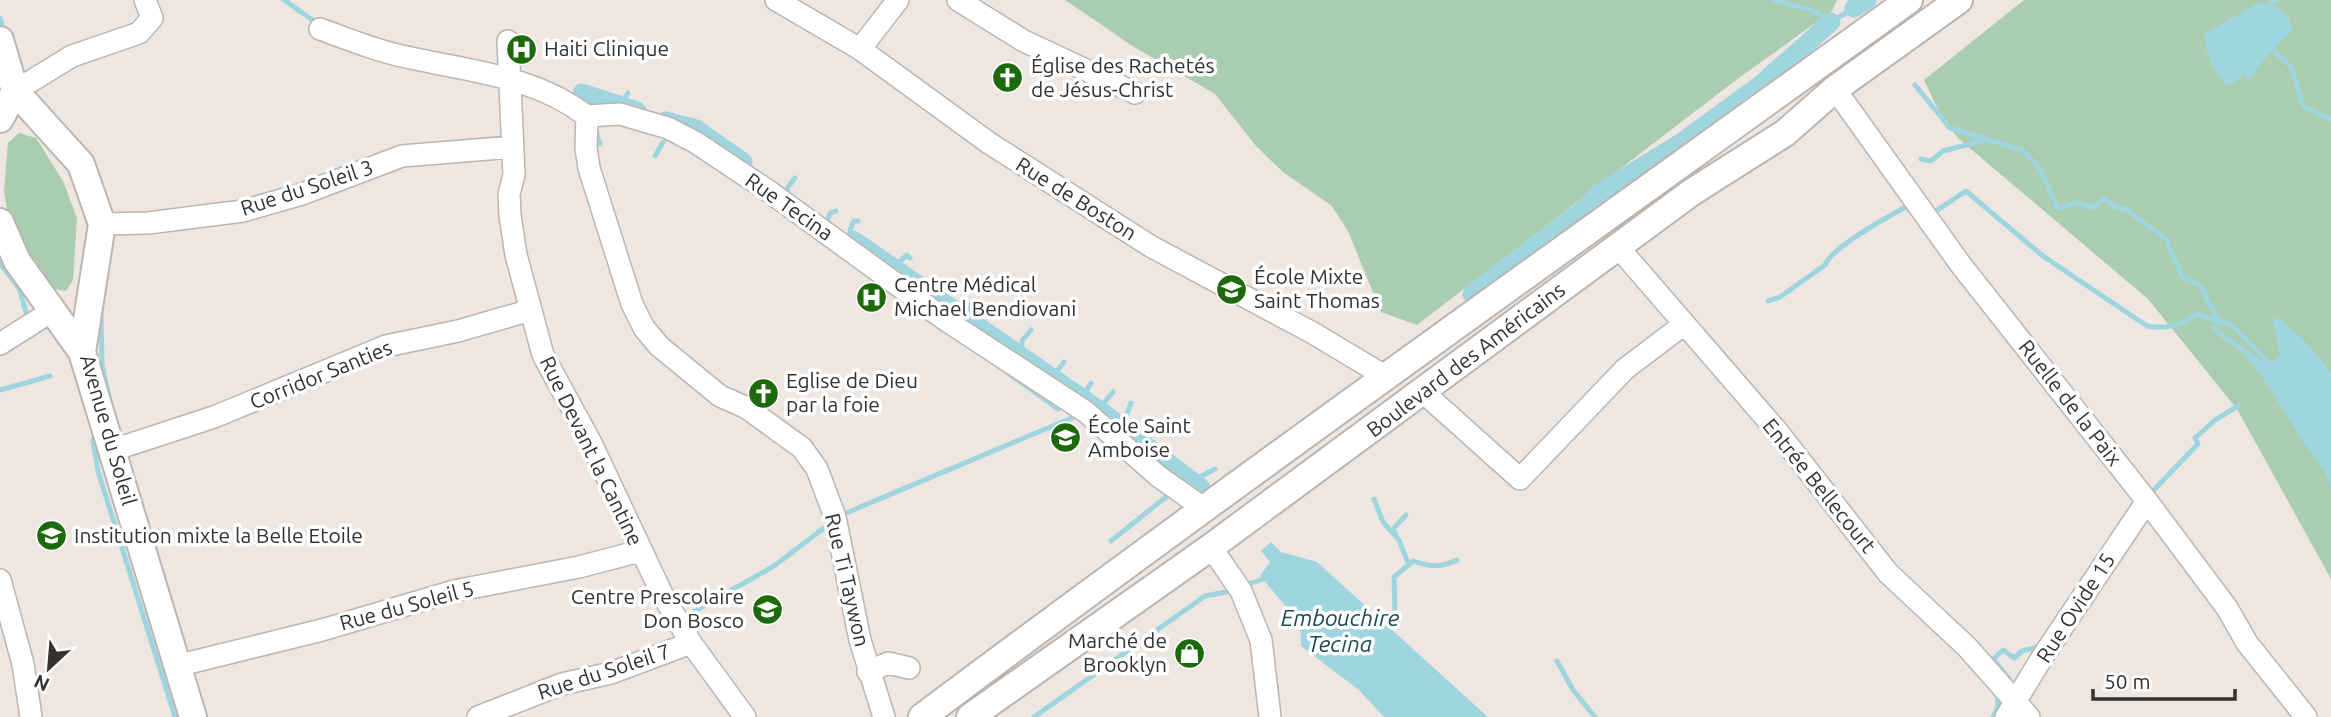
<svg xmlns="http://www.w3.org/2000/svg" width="2331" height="717" font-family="Ubuntu,sans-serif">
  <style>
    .green { fill: #aacdaf }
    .water { fill: #9ed5de }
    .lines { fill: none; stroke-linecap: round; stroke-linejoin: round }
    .stream { stroke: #9ed5de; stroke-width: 5 }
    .canal { stroke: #9ed5de; stroke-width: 19 }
    .minor-casing { stroke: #bcb5b0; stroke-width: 24 }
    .major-casing { stroke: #bcb5b0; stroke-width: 30 }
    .minor { stroke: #fff; stroke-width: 21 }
    .major { stroke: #fff; stroke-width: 26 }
    .labels { text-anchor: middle; stroke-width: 7; stroke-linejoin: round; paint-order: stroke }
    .poi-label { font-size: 21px; fill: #34312f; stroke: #fff; text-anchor: start }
    .street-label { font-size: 21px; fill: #34312f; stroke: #fff }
    .water-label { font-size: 23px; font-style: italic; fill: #1a4b52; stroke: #fff }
  </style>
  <rect width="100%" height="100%" fill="#eee6e1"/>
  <path class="green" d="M1065 0H1837L1832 11 1736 80 1417 325 1381 312 1348 231 1331 205 1284 173 1256 146 1215 94 1134 47Z
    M2024 0H2331V579L2237 409 2148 299 1959 139 1943 120 1924 80Z
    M19 133 36 138 63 181 77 218 73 280 66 291 55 289 11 234 4 191 8 143Z"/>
  <path class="water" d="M2258 3C2278 6 2289 10 2292 31 2279 45 2260 60 2254 76L2248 79 2243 74 2233 84H2226C2211 70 2206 54 2204 34Z
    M2272 318 2283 321 2312 348 2331 373V488C2325 467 2311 454 2300 437 2282 409 2267 380 2244 355 2233 343 2215 338 2210 323L2268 365 2278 358 2280 353Z
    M1271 542 1281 552 1317 562 1488 717H1384L1359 690 1301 646 1300 623 1260 576 1270 562 1261 551Z"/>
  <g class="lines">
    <path class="stream" d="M284 0 318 24
      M1773 0 1812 10 1831 22 1854 8 1859 11
      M2269 4 2277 0
      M0 18 4 32
      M2275 52 2291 67 2304 107 2331 119
      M1915 85 1950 128 2022 150 2040 168 2058 209 2078 202 2091 208 2106 198 2113 206 2127 210 2166 239 2182 277 2200 285 2219 322 2232 325 2274 368
      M584 107 594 97
      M625 108 623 101 628 93
      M596 131 600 144
      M655 156 663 142
      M1921 159 1931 161 1943 151 1982 141
      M787 194 788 187 795 178
      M1930 215 1966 191 2043 256 2147 326C2166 330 2181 325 2197 314L2219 322
      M827 222 830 213 836 211
      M854 241 850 230 854 221H858
      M0 263 19 288 28 319
      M901 274 899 262 907 255 910 258
      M1768 301 1780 297 1825 265C1831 247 1893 214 1911 204
      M101 313 102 365 110 401
      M970 320 968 309 972 303
      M1022 357V341L1031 330
      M1008 373 1058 409
      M1063 385 1057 371 1064 362
      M0 390 50 376
      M1085 400 1084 395 1091 383
      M1102 412 1103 404 1113 392
      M1122 427 1131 403
      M98 434 93 440 98 471 175 717
      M1183 486 1215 469
      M2148 496 2198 444 2195 438 2215 420 2238 406
      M1374 499 1383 522 1399 540 1408 563
      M839 516 1081 414
      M1396 535 1393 529 1406 515
      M1111 541 1171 493
      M1246 585 1266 578
      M686 621 690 614 774 566 824 528
      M1382 630 1395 613 1394 577 1413 561C1431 567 1439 568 1457 560
      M1557 661 1573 690 1595 717
      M2009 679 1993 659 2003 650 2014 658 2022 651 2043 646
      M1034 717 1205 596 1226 592
      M1993 717 1998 707 1997 693"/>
    <path class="canal" d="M1854 8 1867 0
      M582 93 637 111
      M666 121 696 129 743 162
      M853 240 1102 412 1201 488
      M1472 294 1588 206 1599 193 1682 142 1759 86 1831 22"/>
    <defs>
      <path id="minor" d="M776 0 860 49 989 143 1152 247 1313 333 1388 378
        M958 0 1024 41 1135 93
        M320 29C350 40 380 52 411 58 474 72 534 76 587 116L620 114 668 128 695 142 767 190 947 321 1086 412 1158 476 1202 507
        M508 41 514 175 509 194 510 215 516 255 543 355 591 443 662 594 691 643 745 717
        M860 49 898 0
        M1835 89 1961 265 2147 501 2227 608 2247 643 2306 717
        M15 91 72 56 139 33 152 18 145 0
        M587 116 586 148 589 168 632 304 644 328 659 346 720 396 747 408 802 448 817 469 835 517 860 640 884 717
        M102 224 148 223 243 211 302 194 402 156 512 147
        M1618 247 1777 431 1888 573 1967 647 2029 717
        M0 344 52 311
        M1423 392 1520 479 1625 369 1683 325
        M113 450 214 417 386 346 458 331 531 310
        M1211 547 1241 591 1261 640 1270 717
        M0 580 23 664 31 717
        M176 666 322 630 454 591 579 567 640 551
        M868 672 888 663 909 668
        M478 717 562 684 611 673 691 643
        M2006 717 2043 656 2147 501"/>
      <path id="major" d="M0 40 15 91 81 164 102 224 82 352 193 717
        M0 119 15 91
        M0 222 17 261 82 352
        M922 717C1248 473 1579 238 1909 0
        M970 717 1211 547 1692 192 1785 133 1835 89 1959 0"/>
    </defs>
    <use href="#minor" class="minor-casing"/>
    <use href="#major" class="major-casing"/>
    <use href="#minor" class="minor"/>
    <use href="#major" class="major"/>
  </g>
  <defs>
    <symbol id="hospital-disc" viewBox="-11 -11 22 22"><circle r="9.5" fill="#1c6a0c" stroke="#fff"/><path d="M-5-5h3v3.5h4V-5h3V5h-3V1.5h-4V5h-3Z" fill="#fff"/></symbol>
    <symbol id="church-disc" viewBox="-11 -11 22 22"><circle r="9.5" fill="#1c6a0c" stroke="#fff"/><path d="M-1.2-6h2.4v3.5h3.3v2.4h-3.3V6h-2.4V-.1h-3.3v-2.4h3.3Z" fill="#fff"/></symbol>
    <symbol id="school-disc" viewBox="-11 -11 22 22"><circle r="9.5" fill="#1c6a0c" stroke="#fff"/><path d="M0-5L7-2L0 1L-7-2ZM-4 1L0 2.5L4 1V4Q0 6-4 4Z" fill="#fff"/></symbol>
    <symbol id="shop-disc" viewBox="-11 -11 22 22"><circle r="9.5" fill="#1c6a0c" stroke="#fff"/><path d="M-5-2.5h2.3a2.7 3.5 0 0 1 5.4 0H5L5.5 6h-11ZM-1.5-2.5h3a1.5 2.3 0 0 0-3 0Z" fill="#fff"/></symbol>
  </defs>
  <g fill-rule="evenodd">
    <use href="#hospital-disc" x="504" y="32" width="35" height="35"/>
    <use href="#church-disc" x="990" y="60" width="35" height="35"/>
    <use href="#school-disc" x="1214" y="272" width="35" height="35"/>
    <use href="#hospital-disc" x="854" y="280" width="35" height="35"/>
    <use href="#church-disc" x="746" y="376" width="35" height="35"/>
    <use href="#school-disc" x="1048" y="420" width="35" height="35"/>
    <use href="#school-disc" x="34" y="518" width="35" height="35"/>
    <use href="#school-disc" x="750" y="592" width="35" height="35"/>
    <use href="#shop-disc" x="1172" y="636" width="35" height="35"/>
  </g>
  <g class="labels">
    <g class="poi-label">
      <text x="544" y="56">Haiti Clinique</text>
      <text x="1031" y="73">Église des Rachetés<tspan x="1031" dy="24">de Jésus-Christ</tspan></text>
      <text x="1254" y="284">École Mixte<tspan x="1254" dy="24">Saint Thomas</tspan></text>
      <text x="894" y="292">Centre Médical<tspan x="894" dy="24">Michael Bendiovani</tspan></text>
      <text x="786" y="388">Eglise de Dieu<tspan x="786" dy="24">par la foie</tspan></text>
      <text x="1088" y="433">École Saint<tspan x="1088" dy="24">Amboise</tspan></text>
      <text x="74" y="543">Institution mixte la Belle Etoile</text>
      <text x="744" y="604" text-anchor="end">Centre Prescolaire<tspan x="744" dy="24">Don Bosco</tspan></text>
      <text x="1167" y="648" text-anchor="end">Marché de<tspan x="1167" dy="24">Brooklyn</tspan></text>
    </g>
    <g class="street-label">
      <text transform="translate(307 188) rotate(-18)" y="7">Rue du Soleil 3</text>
      <text transform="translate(1076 199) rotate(32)" y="7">Rue de Boston</text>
      <text transform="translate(789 207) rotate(35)" y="7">Rue Tecina</text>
      <text transform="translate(1466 360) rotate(-37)" y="7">Boulevard des Américains</text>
      <text transform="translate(321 375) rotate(-22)" y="7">Corridor Santies</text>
      <text transform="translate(2070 403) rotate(52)" y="7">Ruelle de la Paix</text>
      <text transform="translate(108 430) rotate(74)" y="7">Avenue du Soleil</text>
      <text transform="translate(591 451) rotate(64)" y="7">Rue Devant la Cantine</text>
      <text transform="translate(1819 486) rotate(51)" y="7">Entrée Bellecourt</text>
      <text transform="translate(847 580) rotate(77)" y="7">Rue Ti Taywon</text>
      <text transform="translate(407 606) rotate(-15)" y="7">Rue du Soleil 5</text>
      <text transform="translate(2076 608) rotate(-57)" y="7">Rue Ovide 15</text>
      <text transform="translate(604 672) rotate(-18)" y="7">Rue du Soleil 7</text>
    </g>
    <g class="water-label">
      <text x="1340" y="626">Embouchire<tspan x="1340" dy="26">Tecina</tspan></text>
    </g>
  </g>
  <g transform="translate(49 668) rotate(206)" stroke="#ffffff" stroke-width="5" paint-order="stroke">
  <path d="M0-5L12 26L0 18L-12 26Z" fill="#34312f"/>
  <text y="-10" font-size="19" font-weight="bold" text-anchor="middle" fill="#34312f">N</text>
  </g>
  <path d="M2093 689v10h142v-10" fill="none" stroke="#34312f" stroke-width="3.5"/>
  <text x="2104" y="689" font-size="21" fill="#34312f" stroke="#ffffff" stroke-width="5" paint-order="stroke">50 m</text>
</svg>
